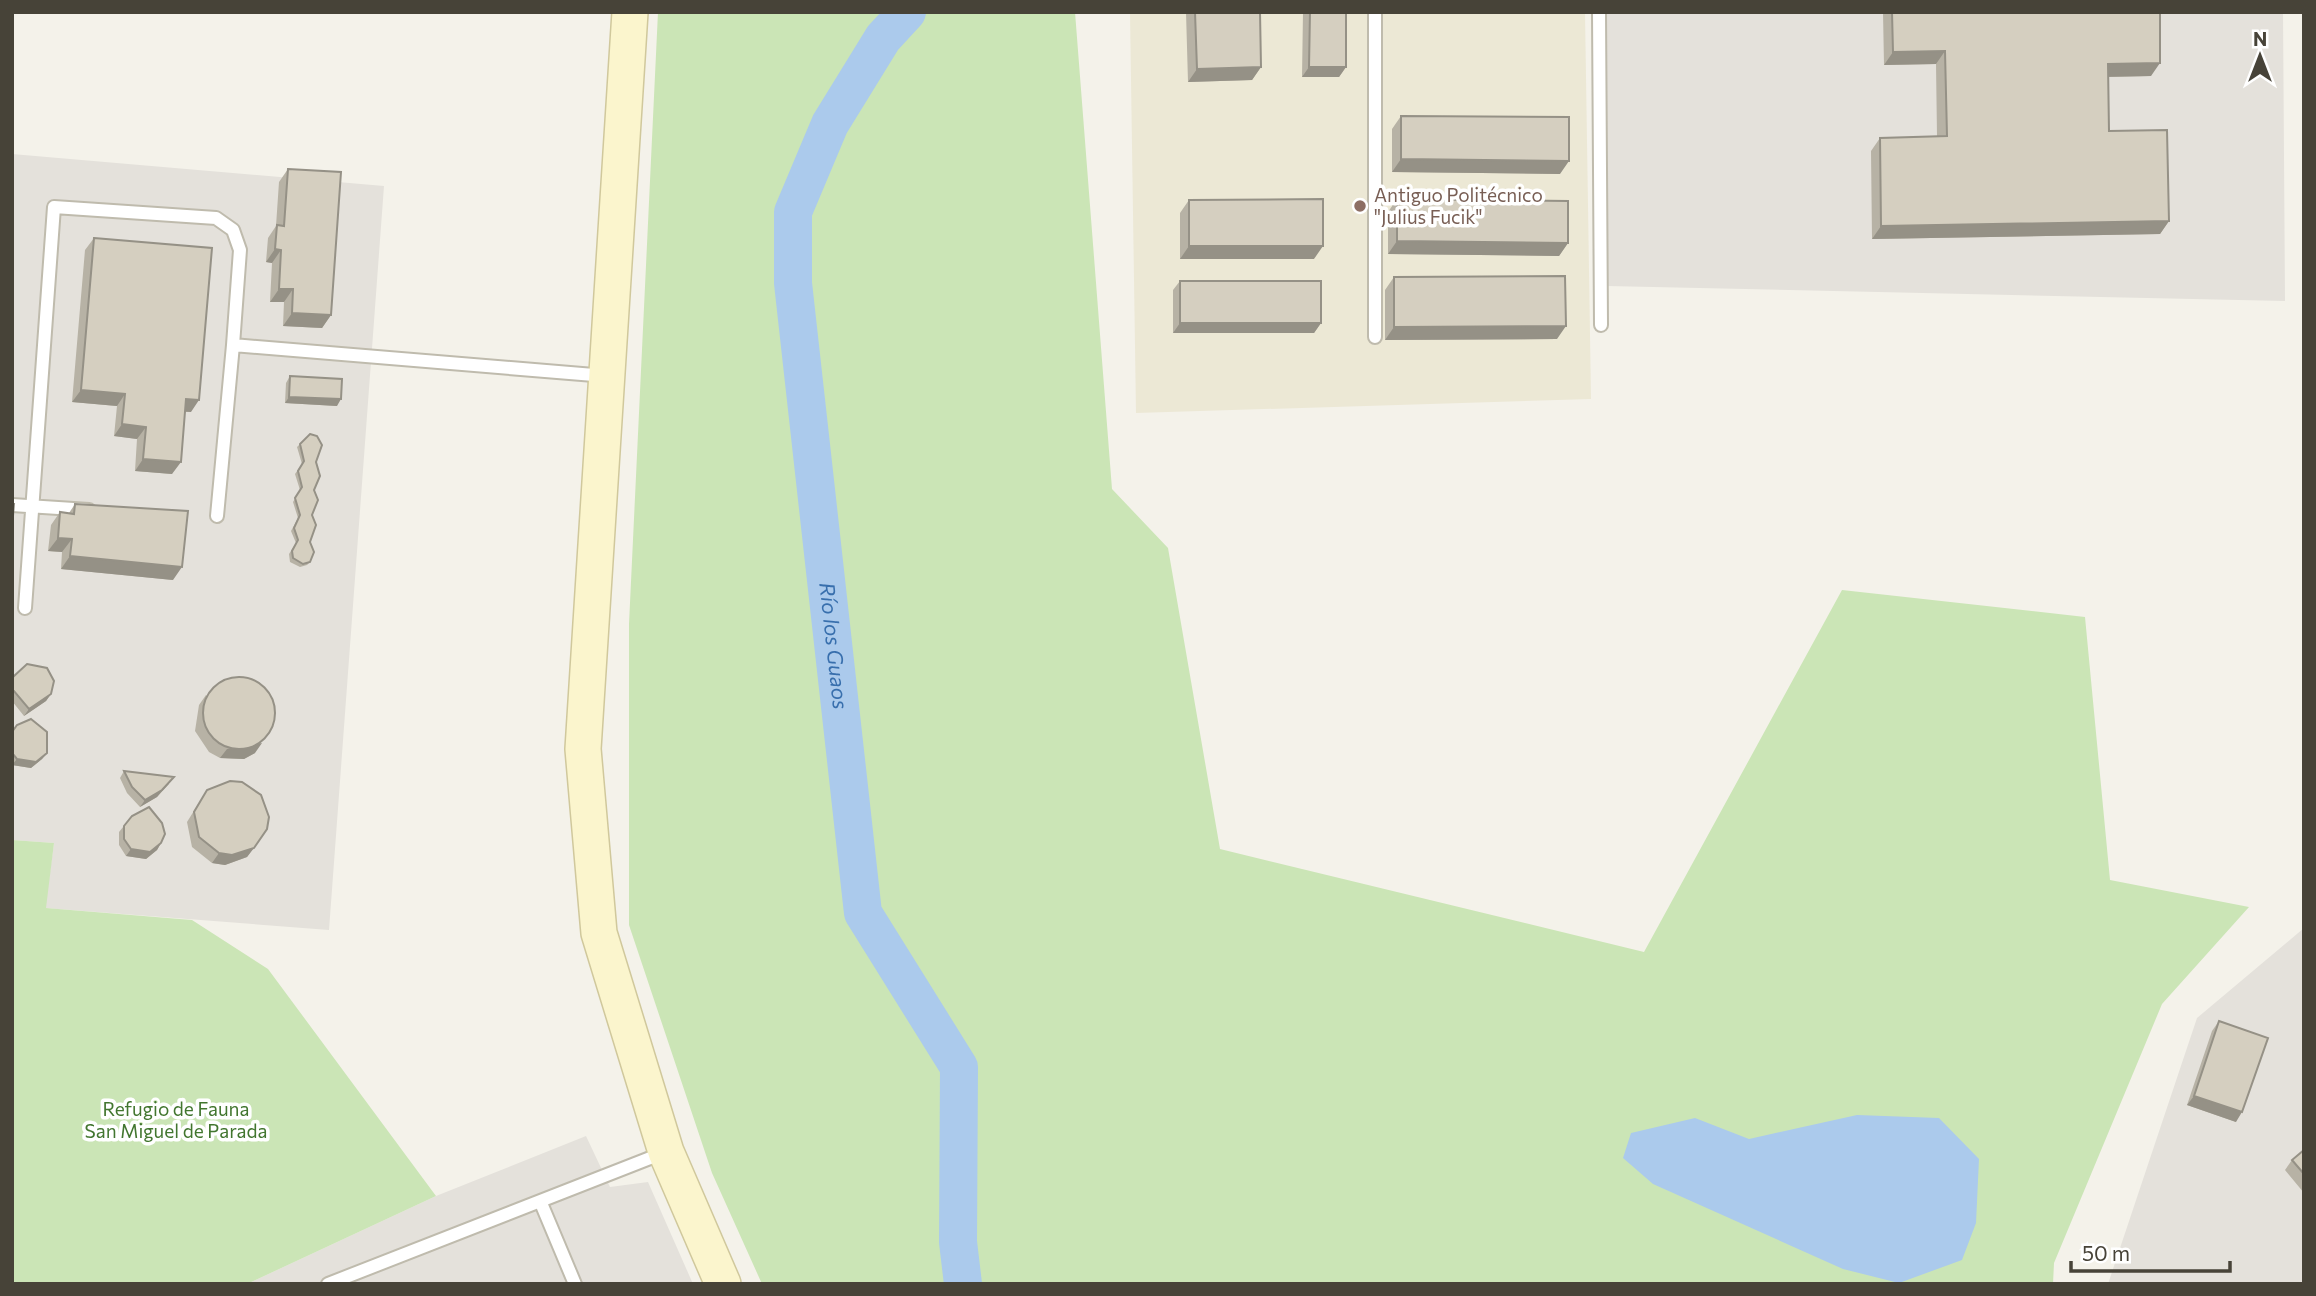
<svg xmlns="http://www.w3.org/2000/svg" width="2316" height="1296" font-family="Commissioner,sans-serif">
  <style>
    .industrial { fill: #e4e1db }
    .education { fill: #ece8d5 }
    .green { fill: #cbe5b6 }
    .water { fill: #abcaec }
    .lines { fill: none; stroke-linecap: round; stroke-linejoin: round }
    .river { stroke: #abcaec; stroke-width: 38 }
    .lane-casing { stroke: #bfbbad; stroke-width: 16 }
    .secondary-casing { stroke: #d0c89c; stroke-width: 38 }
    .lane { stroke: #fff; stroke-width: 12 }
    .secondary { stroke: #fbf5cd; stroke-width: 35 }
    .wall { fill: #b7b2a5 }
    .shaded-wall { fill: #959186 }
    .building { fill: #d5cfc0; stroke: #959186; stroke-width: 2 }
    .education-dot { fill: #8d6e63; stroke: #fff; stroke-width: 2.5 }
    .labels { text-anchor: middle; stroke-width: 7; stroke-linejoin: round; paint-order: stroke }
    .education-label { font-size: 19px; fill: #785e54; stroke: #fff; text-anchor: start }
    .park-label { font-size: 19px; fill: #42762f; stroke: #fff }
    .water-label { font-size: 21px; font-style: italic; fill: #386fad; stroke: #fff }
  </style>
  <rect width="100%" height="100%" fill="#f4f2ea"/>
  <path class="industrial" d="M1606 12H2283L2285 301 1607 286Z
    M12 154 384 186 329 930 45 908 54 843 12 840Z
    M2304 928V1284H2108L2197 1018Z
    M586 1136 610 1187 648 1182 693 1284H247L436 1196Z"/>
  <path class="education" d="M1130 12H1585L1591 399 1136 413Z"/>
  <path class="green" d="M658 12H1075L1112 489 1168 548 1220 849 1644 952 1842 590 2085 617 2110 880 2249 907 2162 1004 2054 1263 2053 1284H762L712 1173 629 925V624Z
    M12 840 54 843 46 908 192 920 268 969 436 1196 247 1284H12Z"/>
  <path class="water" d="M1857 1115 1939 1118 1979 1159 1976 1223 1962 1260 1899 1283 1843 1269 1653 1184 1623 1158 1631 1133 1695 1118 1749 1139Z"/>
  <g class="lines">
    <path class="river" id="s1" d="M907 12 883 38 830 124 793 212V283L863 913 959 1067 958 1242 963 1284"/>
    <defs>
      <path id="lane" d="M1375 12V337
        M1599 12 1601 325
        M12 505 89 510
        M217 516 233 345
        M25 608 54 207 216 218 233 230 240 250 233 345 606 376
        M541 1203 575 1284
        M328 1284 663 1153"/>
      <path id="secondary" d="M630 12 583 749 599 933 666 1152 723 1284"/>
    </defs>
    <use href="#lane" class="lane-casing"/>
    <use href="#secondary" class="secondary-casing"/>
    <use href="#lane" class="lane"/>
    <use href="#secondary" class="secondary"/>
  </g>
  <path class="wall" d="M1186 12H1260L1261 67 1252 80 1188 82Z
    M1303 12H1346V67L1339 77H1302Z
    M1883 12H2160L2151 76 2108 77 2109 131 2169 221 2160 234 1872 239 1871 151 1880 138 1937 136 1936 64 1884 65Z
    M1401 116 1560 174 1392 172V129Z
    M288 169 331 315 322 328 283 326 284 302H270L272 263 266 262 268 238 276 226 279 182Z
    M1397 199 1568 243 1559 256 1388 254V212Z
    M1189 200 1314 259H1180V213Z
    M94 238 191 412H185L172 474 135 471 137 439 114 436 117 406 72 402 85 250Z
    M1394 277 1557 339 1385 340V290Z
    M1180 281 1321 323 1314 333H1173V290Z
    M290 376 337 406 285 403 286 383Z
    M300 444 316 462 310 542V562L307 565 300 567 290 562 289 554 296 543 291 531 298 518 293 502 300 490 295 474 302 464 297 447Z
    M75 504 173 580 61 569 62 552 48 551 51 525 60 512 69 513Z
    M13 677 51 694 46 701 24 716 12 701V679Z
    M206 695 255 753 244 759 220 758 209 752 195 731 199 705Z
    M12 732 47 753 42 759 31 768 12 765Z
    M124 771 169 784 157 797 140 807 127 793 120 778Z
    M207 790 267 829 247 857 225 865 212 863 192 847 187 822Z
    M132 816 161 843 157 850 146 859 126 856 119 845V832Z
    M2219 1021 2236 1122 2187 1105 2212 1031Z
    M2304 1150V1193L2285 1170 2292 1160Z"/>
  <path class="shaded-wall" d="M1945 51 1936 64 1884 65 1893 52Z
    M2160 63 2151 76 2099 77 2108 64Z
    M1261 67 1252 80 1188 82 1197 69Z
    M1309 67H1346L1339 77H1302Z
    M1401 159 1569 161 1560 174 1392 172Z
    M2169 221 2160 234 1872 239 1881 226Z
    M1397 241 1568 243 1559 256 1388 254Z
    M1189 246H1323L1314 259H1180Z
    M275 249 281 250 272 263 266 262Z
    M279 289H293L284 302H270Z
    M292 313 331 315 322 328 283 326Z
    M1180 323H1321L1314 333H1173Z
    M1566 326 1557 339 1385 340 1394 327Z
    M81 390 125 394 117 406 72 402Z
    M289 397 341 399 337 406 285 403Z
    M186 399 199 400 191 412 178 411Z
    M122 424 146 427 137 439 114 436Z
    M143 459 181 462 172 474 135 471Z
    M58 538 72 539 62 552 48 551Z
    M70 556 182 567 173 580 61 569Z
    M51 694 46 701 24 716 29 709Z
    M262 743 255 753 244 759 220 758 227 749Z
    M47 753 42 759 31 768 12 765 17 759Z
    M174 777 157 797 140 807 145 800Z
    M161 843 157 850 146 859 126 856 131 849Z
    M254 848 247 857 225 865 212 863 219 853Z
    M2194 1096 2242 1112 2236 1122 2187 1105Z"/>
  <path class="building" d="M1195 12H1260L1261 67 1197 69Z
    M1310 12H1346V67H1309Z
    M1892 12H2160V63L2108 64 2109 131 2167 130 2169 221 1881 226 1880 138 1947 136 1945 51 1893 52Z
    M1401 116 1569 117V161L1401 159Z
    M288 169 341 172 331 315 292 313 293 289H279L281 250 275 249 277 225 284 226Z
    M1323 199V246H1189V200Z
    M1397 199 1568 201V243L1397 241Z
    M94 238 212 248 199 400 186 399 181 462 143 459 146 427 122 424 125 394 81 390Z
    M1565 276 1566 326 1394 327V277Z
    M1180 281H1321V323H1180Z
    M290 376 342 379 341 399 289 397Z
    M310 434 317 436 322 445 316 462 320 476 314 490 318 500 312 515 316 525 310 542 314 552 310 562 303 564 293 558 292 551 298 540 294 528 300 515 295 498 302 487 298 471 304 461 300 444Z
    M12 504H14L12 528Z
    M75 504 188 511 182 567 70 556 72 539 58 538 60 512 74 514Z
    M27 664 47 668 54 681 51 694 29 709 13 690V677Z
    M203 713a36 36 0 1 1 72 0a36 36 0 1 1-72 0Z
    M31 719 47 732V753L36 762 17 759 12 753V732L17 725Z
    M124 771 174 777 162 790 145 800 132 787Z
    M230 781 242 782 261 795 269 817 267 829 254 848 232 855 219 853 199 837 194 812 207 790Z
    M149 807 162 823 165 834 161 843 150 852 131 849 124 839V826L132 816Z
    M2219 1021 2268 1038 2242 1112 2194 1096Z
    M2304 1150V1174L2292 1160Z"/>
  <circle class="education-dot" cx="1360" cy="206" r="7"/>
  <g class="labels">
    <g class="education-label">
      <text x="1374" y="202">Antiguo Politécnico<tspan x="1374" dy="22">"Julius Fucik"</tspan></text>
    </g>
    <g class="park-label">
      <text x="176" y="1116">Refugio de Fauna<tspan x="176" dy="22">San Miguel de Parada</tspan></text>
    </g>
    <g class="water-label">
      <text dy="7" stroke="none"><textPath href="#s1" startOffset="668">Río los Guaos</textPath></text>
    </g>
  </g>
  <rect width="2316" height="1296" fill="none" stroke="#474338" stroke-width="28"/>
  <g transform="translate(2260 56)" stroke="#ffffff" stroke-width="5" paint-order="stroke">
  <path d="M0-5L12 26L0 18L-12 26Z" fill="#474338"/>
  <text y="-10" font-size="19" font-weight="bold" text-anchor="middle" fill="#474338">N</text>
  </g>
  <path d="M2071 1261v10h159v-10" fill="none" stroke="#474338" stroke-width="3.5"/>
  <text x="2082" y="1261" font-size="21" fill="#474338" stroke="#ffffff" stroke-width="5" paint-order="stroke">50 m</text>
</svg>
